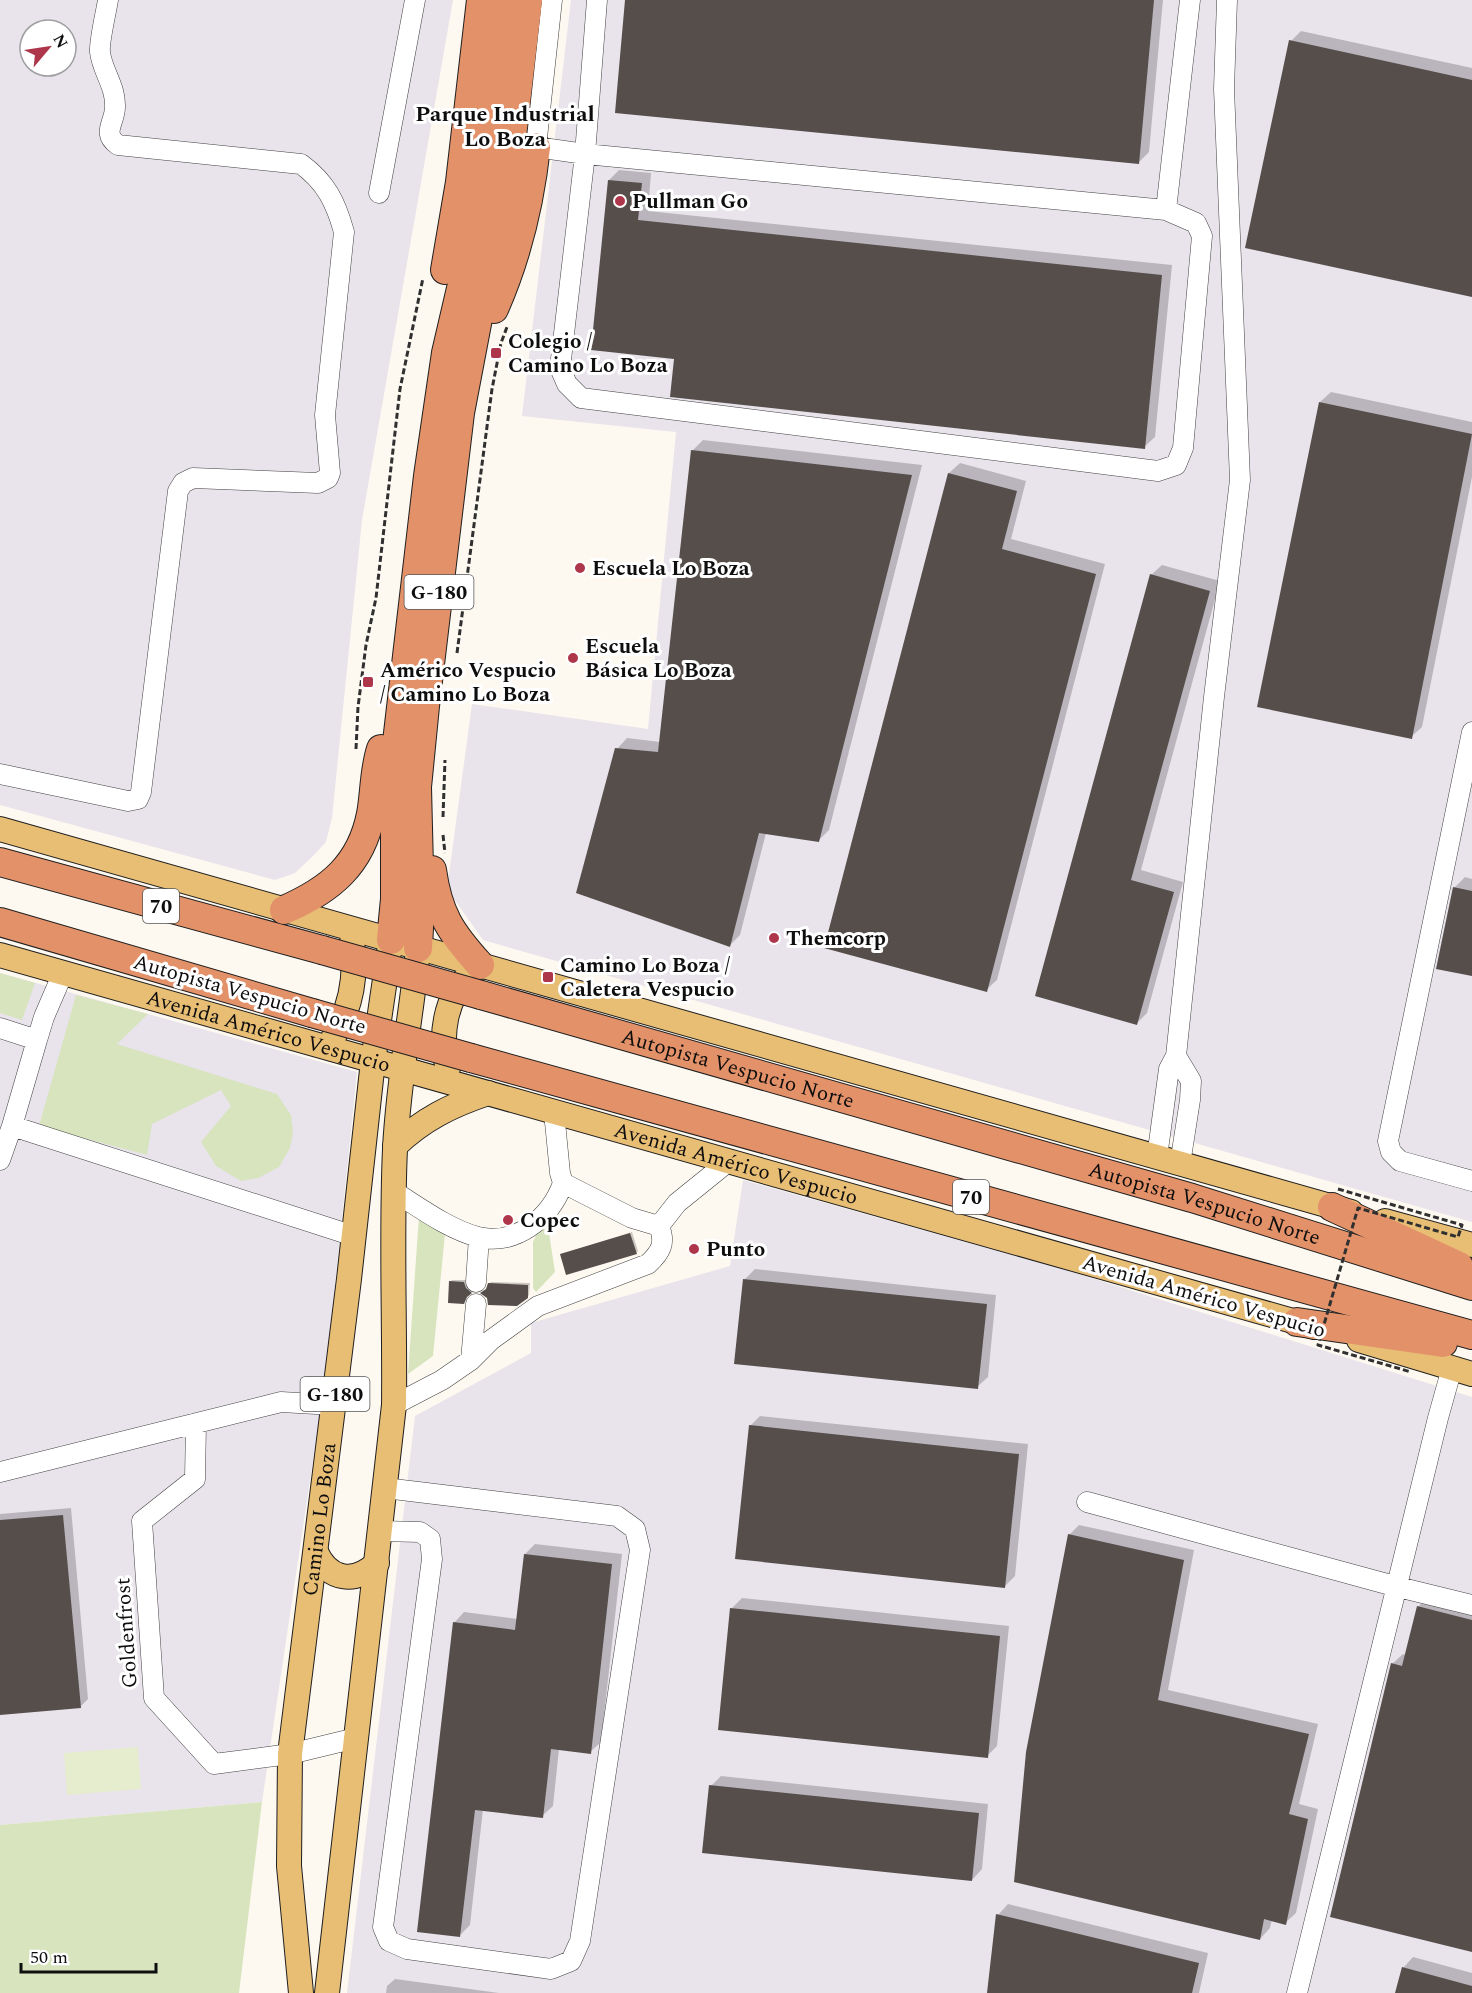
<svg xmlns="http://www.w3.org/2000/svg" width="1472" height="1993" font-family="Spectral,serif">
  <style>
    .industrial { fill: #e9e3eb; fill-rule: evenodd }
    .green { fill: #d7e4be }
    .pitch { fill: #e6ecce }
    .shadow { fill: #0003 }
    .building { fill: #554e4b }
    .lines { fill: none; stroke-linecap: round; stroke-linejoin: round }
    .minor-casing { stroke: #414141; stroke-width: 21 }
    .major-casing { stroke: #1f1f1f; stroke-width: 26 }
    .highway-casing { stroke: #1f1f1f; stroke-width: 30 }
    .path { stroke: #303030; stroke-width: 3; stroke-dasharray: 6 3; stroke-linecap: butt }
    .minor { stroke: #fff; stroke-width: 20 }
    .major { stroke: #e8be75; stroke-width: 24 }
    .highway { stroke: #e39169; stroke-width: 28 }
    .highway-bridge-casing { stroke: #1f1f1f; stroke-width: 30; stroke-linecap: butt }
    .path-bridge { stroke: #303030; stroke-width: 3; stroke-dasharray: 6 3; stroke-linecap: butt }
    .highway-bridge { stroke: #e39169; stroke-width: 28 }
    .poi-dot { fill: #ae364b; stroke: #fff; stroke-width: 2 }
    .labels { text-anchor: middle; stroke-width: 6; stroke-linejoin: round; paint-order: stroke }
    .shield { fill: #fff; stroke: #565656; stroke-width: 1.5 }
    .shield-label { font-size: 20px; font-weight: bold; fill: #0e0e0e }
    .poi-label { font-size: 21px; font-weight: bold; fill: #0e0e0e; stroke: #fff; text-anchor: start }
    .street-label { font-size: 21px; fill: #0e0e0e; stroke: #fff }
    .neighbourhood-label { font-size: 22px; font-weight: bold; fill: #0e0e0e; stroke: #fff }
  </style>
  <rect width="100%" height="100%" fill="#fdf9f0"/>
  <path class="industrial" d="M0 0H453L362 520 332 818 326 842 313 856 295 873 275 880 0 805ZM30 30H66V66H30Z
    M571 0H1472V1222L483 940 447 889 472 704 648 729 676 432 522 416Z
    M0 973 357 1072 326 1373 262 1802 0 1825Z
    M743 1180 1069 1271 1472 1397V1993H347L415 1416 531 1353V1323L730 1266Z"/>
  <path class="green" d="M0 973 35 983 22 1020 0 1013Z
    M76 995 148 1014 117 1044 277 1094 291 1115 293 1132 290 1148 279 1167 258 1178 241 1181 216 1166 201 1142 231 1106 221 1090 152 1124 147 1155 39 1126Z
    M419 1216 445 1234 433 1356 408 1374Z
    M545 1226 549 1233 555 1272 536 1292 533 1288V1242L539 1229Z
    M262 1802 239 1993H0V1825Z"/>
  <path class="pitch" d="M138 1747 141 1789 67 1795 64 1753Z"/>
  <path class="shadow" d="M627 0H1163L1149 152 1139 162Z
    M1301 31 1472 68V296L1291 41Z
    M619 170 651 173 648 211 1172 265 1155 437 1144 447 675 357 609 180Z
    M1331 392 1472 422V477L1422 727 1411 737 1320 402Z
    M703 440 922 465 829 830 819 840 766 833 740 935 730 945 617 749 627 738 660 742 693 450Z
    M960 463 1026 481 1011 539 1105 564 997 980 986 990 826 947 949 473Z
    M1162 565 1220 581 1141 870 1183 882 1147 1013 1137 1023 1037 995 1151 575Z
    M1465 877 1472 879V975L1454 888Z
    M632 1232 638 1251 636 1253 562 1254Z
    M755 1269 996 1295 988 1377 977 1387 744 1280Z
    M452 1280H466L467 1286 472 1290 468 1294 450 1282Z
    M491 1282 530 1283 529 1295 527 1297 487 1289Z
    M760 1416 1028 1444 1015 1576 1005 1586 750 1426Z
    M71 1508 88 1699 81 1706 0 1713V1514Z
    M1079 1525 1194 1550 1168 1690 1318 1724 1299 1804 1318 1809 1296 1913 1285 1923 1272 1919 1270 1928 1260 1939 1069 1535Z
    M535 1544 622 1554 601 1742 590 1752 559 1749 553 1806 542 1816 483 1809 470 1925 459 1936 454 1623 464 1612 517 1619 525 1554Z
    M1428 1597 1472 1608V1950L1392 1664 1403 1654 1406 1655 1418 1607Z
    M742 1598 1009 1626 997 1746 987 1756 732 1608Z
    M721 1776 988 1804 982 1869 972 1880 711 1786Z
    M1008 1904 1208 1953 1199 1993H989L998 1915Z
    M1413 1957 1472 1973V1993H1396L1403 1968Z
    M395 1979 499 1993H386L387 1986Z"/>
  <path class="building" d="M625 0H1154L1139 164 615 113Z
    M1289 40 1472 80V297L1245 248Z
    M608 180 642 183 638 220 1162 275 1145 449 670 397 674 359 591 350Z
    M1319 402 1472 434 1412 739 1257 707Z
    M691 450 912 475 819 842 759 833 730 947 576 893 615 748 658 752Z
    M948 473 1017 491 1002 549 1096 574 987 992 824 948Z
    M1150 574 1210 591 1131 880 1174 892 1137 1025 1035 996Z
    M1453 887 1472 891V976L1436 969Z
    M630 1233 637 1254 566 1275 560 1254Z
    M743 1279 987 1304 978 1389 734 1364Z
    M449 1281 464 1282 466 1288 472 1293 467 1297 464 1304 448 1303Z
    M488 1283 528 1285V1298L517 1306 488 1305 487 1298 480 1293 486 1289Z
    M749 1425 1019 1454 1005 1588 735 1559Z
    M63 1515 81 1708 0 1715V1520Z
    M1068 1534 1184 1560 1158 1700 1309 1734 1289 1814 1308 1819 1286 1925 1264 1919 1260 1940 1014 1882 1026 1752Z
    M524 1554 612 1564 591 1754 551 1749 543 1818 475 1810 460 1937 417 1932 453 1622 515 1630Z
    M1417 1606 1472 1620V1952L1330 1917 1391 1663 1402 1666Z
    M730 1608 1000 1636 988 1758 718 1730Z
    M709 1785 979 1813 972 1881 702 1853Z
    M996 1914 1199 1963 1192 1993H987Z
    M1402 1967 1472 1986V1993H1395Z"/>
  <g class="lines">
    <defs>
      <path id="minor" d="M552 0 536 147 585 154 1166 210 1196 223 1202 236 1183 448 1176 465 1158 471 581 398 567 384 560 368 585 154 597 0
        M379 193 415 0
        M1166 210 1190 0
        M1472 732 1388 1141 1391 1152 1400 1161 1472 1181
        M0 774 128 801 138 799 141 792 178 491 183 483 193 478 318 483 328 478 330 473 325 415 344 232C336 203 326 182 301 164L118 145C101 133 115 123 115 107 116 86 102 71 100 52 99 41 106 13 108 0
        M0 1028 37 1040 12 1126 0 1160
        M37 1040 44 1017 63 973
        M1176 1056 1191 1081 1190 1100 1180 1164
        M12 1126 354 1236
        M1157 1157 1169 1069 1176 1056 1214 697 1240 480 1224 89 1227 0
        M563 1183 632 1218 659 1226
        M393 1191C419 1207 448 1229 478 1237 517 1246 551 1217 563 1183L560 1173 554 1112
        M659 1226 677 1203 729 1161
        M476 1282 479 1237
        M471 1360 476 1304
        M394 1405 442 1380 471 1360 491 1340 538 1306 648 1264C661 1252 666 1243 659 1226
        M196 1423 195 1479 142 1521 154 1698 214 1764 290 1754 356 1738
        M0 1472 281 1402 334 1405
        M1087 1502 1398 1587 1472 1605
        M380 1531 420 1532 430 1539 432 1559 383 1927 389 1941 407 1949 551 1969 571 1961 580 1941 640 1550 635 1529 617 1516 385 1488
        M1297 1993 1438 1418 1452 1368"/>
      <g id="major">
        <path d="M0 829 1351 1212"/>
        <path id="s1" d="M0 955 1314 1327"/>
        <path d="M334 1036C351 1007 357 976 352 942"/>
        <path d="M448 1068C439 1037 445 998 469 975"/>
        <path d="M395 1146C423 1119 452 1105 488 1093"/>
        <path d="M1385 1221 1472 1245"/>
        <path d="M1359 1340 1472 1374"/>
        <path d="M316 1552C329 1581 355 1584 377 1563"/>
        <path id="s2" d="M301 1993 289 1866 290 1754 349 1279 373 1061 389 952"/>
        <path d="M327 1993 394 1405C395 1320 391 1235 395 1149 398 1086 410 1022 417 959"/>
      </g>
      <g id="highway">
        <path d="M445 270 460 182 481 0"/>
        <path d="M494 309C517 257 530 203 536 147"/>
        <path d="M0 862 322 950"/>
        <path d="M432 870C438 914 451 933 480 965"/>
        <path d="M284 910C330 890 361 865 371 814 375 792 374 770 381 749"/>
        <path d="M0 922 312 1013"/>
        <path d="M391 940 395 899V759L428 476 446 353 466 267 488 147 505 0"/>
        <path d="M418 948 420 908 417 787 425 706 460 413 511 145 528 0"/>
        <path id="s3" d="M481 995 1192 1198 1472 1286"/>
        <path d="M471 1058 1472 1335"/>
        <path d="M1332 1207 1459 1266"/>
        <path d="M1297 1322 1443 1343"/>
      </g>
    </defs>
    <use href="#minor" class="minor-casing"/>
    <use href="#major" class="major-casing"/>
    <use href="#highway" class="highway-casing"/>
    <path class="path" d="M457 653 492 389 501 343 507 327
      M356 749 358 707 366 645 376 598 400 389 423 278
      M443 817 445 760
      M443 835 445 853"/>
    <use href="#minor" class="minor"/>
    <use href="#major" class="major"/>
    <use href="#highway" class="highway"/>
    <defs>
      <path id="highway-bridge" d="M322 950 481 995
        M312 1013 471 1058"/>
    </defs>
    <use href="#highway-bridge" class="highway-bridge-casing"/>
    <path class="path-bridge" d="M1338 1189 1462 1225 1458 1237 1358 1208 1318 1345 1411 1372"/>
    <use href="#highway-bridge" class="highway-bridge"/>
  </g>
  <g class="poi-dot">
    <circle cx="620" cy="201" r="6"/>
    <rect x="490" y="347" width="12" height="12" rx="3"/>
    <circle cx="580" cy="568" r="6"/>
    <circle cx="573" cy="658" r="6"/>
    <rect x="362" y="676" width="12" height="12" rx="3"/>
    <circle cx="774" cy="938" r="6"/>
    <rect x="542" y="971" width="12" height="12" rx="3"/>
    <circle cx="508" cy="1220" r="6"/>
    <circle cx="694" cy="1249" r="6"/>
  </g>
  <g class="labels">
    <g class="shield">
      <rect x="404.5" y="575" width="69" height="34" rx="4.5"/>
      <rect x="143" y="889" width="36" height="34" rx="4.5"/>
      <rect x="953" y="1180" width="36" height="34" rx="4.5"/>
      <rect x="300.5" y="1377" width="69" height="34" rx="4.5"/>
    </g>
    <g class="shield-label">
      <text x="439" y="599">G-180</text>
      <text x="161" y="913">70</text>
      <text x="971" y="1204">70</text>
      <text x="335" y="1401">G-180</text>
    </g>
    <g class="poi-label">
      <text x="632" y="208">Pullman Go</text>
      <text x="508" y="348">Colegio /<tspan x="508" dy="24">Camino Lo Boza</tspan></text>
      <text x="592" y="575">Escuela Lo Boza</text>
      <text x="585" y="653">Escuela<tspan x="585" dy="24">Básica Lo Boza</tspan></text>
      <text x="380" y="677">Américo Vespucio<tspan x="380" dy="24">/ Camino Lo Boza</tspan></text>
      <text x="786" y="945">Themcorp</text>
      <text x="560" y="972">Camino Lo Boza /<tspan x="560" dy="24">Caletera Vespucio</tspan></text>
      <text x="520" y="1227">Copec</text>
      <text x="706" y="1256">Punto</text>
    </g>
    <g class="street-label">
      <text transform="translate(250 994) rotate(16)" y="7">Autopista Vespucio Norte</text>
      <text dy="7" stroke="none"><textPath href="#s1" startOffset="279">Avenida Américo Vespucio</textPath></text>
      <text dy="7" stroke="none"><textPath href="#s3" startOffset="267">Autopista Vespucio Norte</textPath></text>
      <text dy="7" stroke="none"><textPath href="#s1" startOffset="765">Avenida Américo Vespucio</textPath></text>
      <text dy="7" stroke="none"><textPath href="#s3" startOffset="753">Autopista Vespucio Norte</textPath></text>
      <text transform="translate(1204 1296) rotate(16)" y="7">Avenida Américo Vespucio</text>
      <text dy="7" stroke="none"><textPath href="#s2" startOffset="476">Camino Lo Boza</textPath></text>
      <text transform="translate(126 1633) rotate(-94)" y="7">Goldenfrost</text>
    </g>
    <g class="neighbourhood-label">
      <text x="505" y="121">Parque Industrial<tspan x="505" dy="25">Lo Boza</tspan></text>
    </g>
  </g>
  <g transform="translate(48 48) rotate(61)"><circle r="28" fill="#ffffff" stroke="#9f9f9f" stroke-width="1.5"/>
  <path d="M0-4.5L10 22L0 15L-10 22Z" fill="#ae364b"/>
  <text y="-9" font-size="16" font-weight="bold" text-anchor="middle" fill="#0e0e0e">N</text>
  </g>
  <path d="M21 1963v9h135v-9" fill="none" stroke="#0e0e0e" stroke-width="3"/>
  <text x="30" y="1963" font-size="18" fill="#0e0e0e" stroke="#ffffff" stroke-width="4.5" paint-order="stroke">50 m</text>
</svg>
